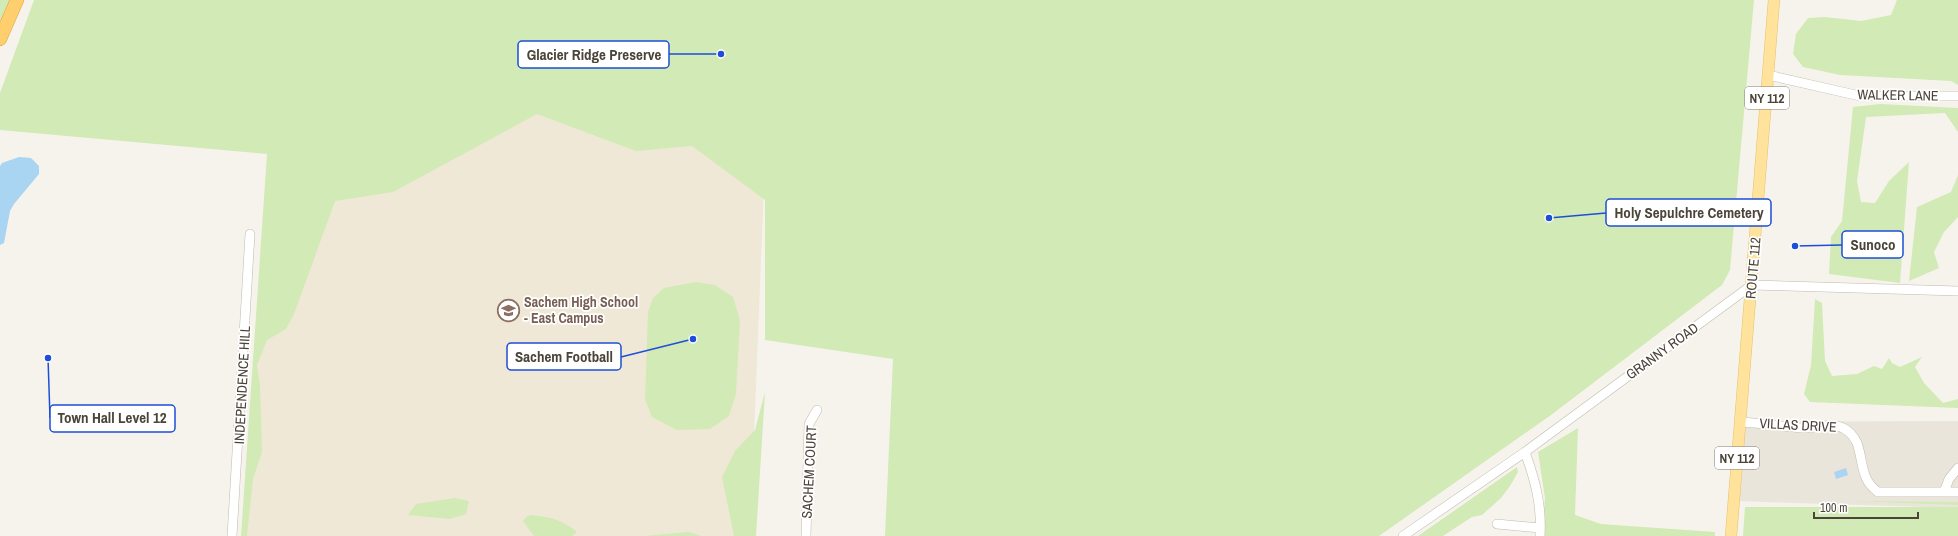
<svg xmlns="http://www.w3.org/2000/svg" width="1958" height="536" font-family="'Archivo Narrow',sans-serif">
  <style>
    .residential { fill: #eae5da }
    .education { fill: #efe8d6 }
    .green { fill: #d2eab5 }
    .water { fill: #a9d4f2 }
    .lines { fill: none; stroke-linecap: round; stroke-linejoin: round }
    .minor-casing { stroke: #c2bbae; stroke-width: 10 }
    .major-casing { stroke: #e6c16a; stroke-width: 12 }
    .highway-casing { stroke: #e0a43c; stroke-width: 14 }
    .minor { stroke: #fff; stroke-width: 9 }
    .major { stroke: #ffe39c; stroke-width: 11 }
    .highway { stroke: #ffcf6e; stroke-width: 13 }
    .labels { text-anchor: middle; stroke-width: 3.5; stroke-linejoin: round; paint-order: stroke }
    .shield { fill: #fff; stroke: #817c74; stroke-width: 1 }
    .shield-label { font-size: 13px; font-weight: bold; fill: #4b4439 }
    .street-label { font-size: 14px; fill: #4b4439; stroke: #fff }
    .education-label { font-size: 14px; font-weight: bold; fill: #785e54; stroke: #fff; text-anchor: start }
    .leader { fill: none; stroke: #1d4ed8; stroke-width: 1.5 }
    .callout-dot { fill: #1d4ed8; stroke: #fff; stroke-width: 1.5 }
    .callout { fill: #fff; stroke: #1d4ed8; stroke-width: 1.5 }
    .callout-label { font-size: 15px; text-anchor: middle; font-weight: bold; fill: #4b4439 }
  </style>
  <rect width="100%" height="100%" fill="#f6f3ec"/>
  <path class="residential" d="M1958 421V508L1734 501 1740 422Z"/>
  <path class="education" d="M279 24 768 85 750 536H242Z"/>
  <path class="green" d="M0 0H17L8 21 0 20Z
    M34 0H1754L1730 270 1722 285 1551 415 1379 536H885L893 359 765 340V200L692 146 636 151 537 114 393 192 335 201 294 314 286 329 267 340 257 365 260 386 262 452 253 479 247 536H241L267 154 0 130V93Z
    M1897 0H1958V85L1951 81 1840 75 1803 67 1793 54 1796 34 1808 18 1825 17 1861 21 1891 15Z
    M1880 104 1958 108V132L1945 113 1866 117 1857 181 1861 202 1875 203 1889 181 1909 162 1900 283 1829 274 1831 237 1842 221 1853 107Z
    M1958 175V217L1944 232 1934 252 1939 268 1909 281 1917 207 1951 192Z
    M696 282 715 285 733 297 740 320 736 394 729 416 710 429 677 430 652 417 645 399 648 312 653 298 664 288Z
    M1815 299 1822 303 1825 361 1832 376 1857 374 1874 366 1882 369 1889 358 1892 363 1900 367 1922 357 1915 367 1924 383 1943 403 1958 399V408L1810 402 1804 394 1811 365Z
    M765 392 756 536H734L722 477 735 451 755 430Z
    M1578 428 1575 515 1601 524 1715 532V536H1542L1545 498 1538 452Z
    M1517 467 1518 472 1510 486 1501 498 1482 515 1472 517 1443 536H1418Z
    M455 498 469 501 466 514 450 519 408 515 416 504Z
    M1849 501 1958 502V505Z
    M1745 507H1958V536H1743Z
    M530 515C550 517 561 519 577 532L572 536H534L523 521 526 517Z
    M689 532 701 536H643Z"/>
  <path class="water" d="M19 157 31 158 39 166V174L14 204 10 211 4 243 0 245V166L2 163Z
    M1846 468 1848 475 1836 479 1834 472Z"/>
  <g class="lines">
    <defs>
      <path id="minor" d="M1768 75 1860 96H1958
        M1740 422C1761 423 1781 426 1801 428 1814 429 1832 422 1843 428 1850 431 1854 437 1857 443 1864 463 1860 479 1878 492H1958
        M1525 452C1535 480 1542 505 1540 536
        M1944 492 1949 479 1958 468
        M1497 524 1540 528
        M232 536 250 234
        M806 536 809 424 817 410
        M1403 536 1525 452 1752 285 1958 291"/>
      <path id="major" d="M1731 536 1774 0"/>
      <path id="highway" d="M0 39 17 0"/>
    </defs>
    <use href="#minor" class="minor-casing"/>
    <use href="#major" class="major-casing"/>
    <use href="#highway" class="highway-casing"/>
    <use href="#minor" class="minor"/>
    <use href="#major" class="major"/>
    <use href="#highway" class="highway"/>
  </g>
  <defs>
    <symbol id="school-ring" viewBox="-11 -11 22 22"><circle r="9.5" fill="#fff" stroke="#8d6e63" stroke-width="1.5"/><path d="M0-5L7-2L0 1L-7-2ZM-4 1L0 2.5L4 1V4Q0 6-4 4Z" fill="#8d6e63"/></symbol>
  </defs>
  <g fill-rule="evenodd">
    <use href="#school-ring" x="496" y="298" width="25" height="25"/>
  </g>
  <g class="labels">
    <g class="shield">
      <rect x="1745" y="87" width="44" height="22" rx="3"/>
      <rect x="1715" y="447" width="44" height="22" rx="3"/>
    </g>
    <g class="shield-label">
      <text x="1767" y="103">NY 112</text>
      <text x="1737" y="463">NY 112</text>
    </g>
    <g class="street-label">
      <text transform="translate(1898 95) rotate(1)" y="5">WALKER LANE</text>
      <text transform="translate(1753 268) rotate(-85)" y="5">ROUTE 112</text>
      <text transform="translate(1662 351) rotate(-36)" y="5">GRANNY ROAD</text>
      <text transform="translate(242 385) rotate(-87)" y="5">INDEPENDENCE HILL</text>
      <text transform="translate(1798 425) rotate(3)" y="5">VILLAS DRIVE</text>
      <text transform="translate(809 472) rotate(-87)" y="5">SACHEM COURT</text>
    </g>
    <g class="education-label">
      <text x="524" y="307">Sachem High School<tspan x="524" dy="16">- East Campus</tspan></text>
    </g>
  </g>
  <path class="leader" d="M721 54L669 54M1549 218L1606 213M1795 246L1842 245M693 339L621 357M48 358L50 418"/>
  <g class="callout-dot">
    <circle cx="721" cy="54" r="4"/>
    <circle cx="1549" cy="218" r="4"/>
    <circle cx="1795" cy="246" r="4"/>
    <circle cx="693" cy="339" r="4"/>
    <circle cx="48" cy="358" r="4"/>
  </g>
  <g class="callout">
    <rect x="518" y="41" width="151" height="27" rx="4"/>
    <rect x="1606" y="199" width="165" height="27" rx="4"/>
    <rect x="1842" y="231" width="61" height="27" rx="4"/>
    <rect x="507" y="343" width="114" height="27" rx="4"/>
    <rect x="50" y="405" width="125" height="27" rx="4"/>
  </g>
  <g class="callout-label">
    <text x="594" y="60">Glacier Ridge Preserve</text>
    <text x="1689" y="218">Holy Sepulchre Cemetery</text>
    <text x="1873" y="250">Sunoco</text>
    <text x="564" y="362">Sachem Football</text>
    <text x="112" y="423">Town Hall Level 12</text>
  </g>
  <path d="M1814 512v6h104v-6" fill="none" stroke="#4b4439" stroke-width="2"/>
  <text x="1820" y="512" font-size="12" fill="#4b4439" stroke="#ffffff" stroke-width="3" paint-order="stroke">100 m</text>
</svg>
